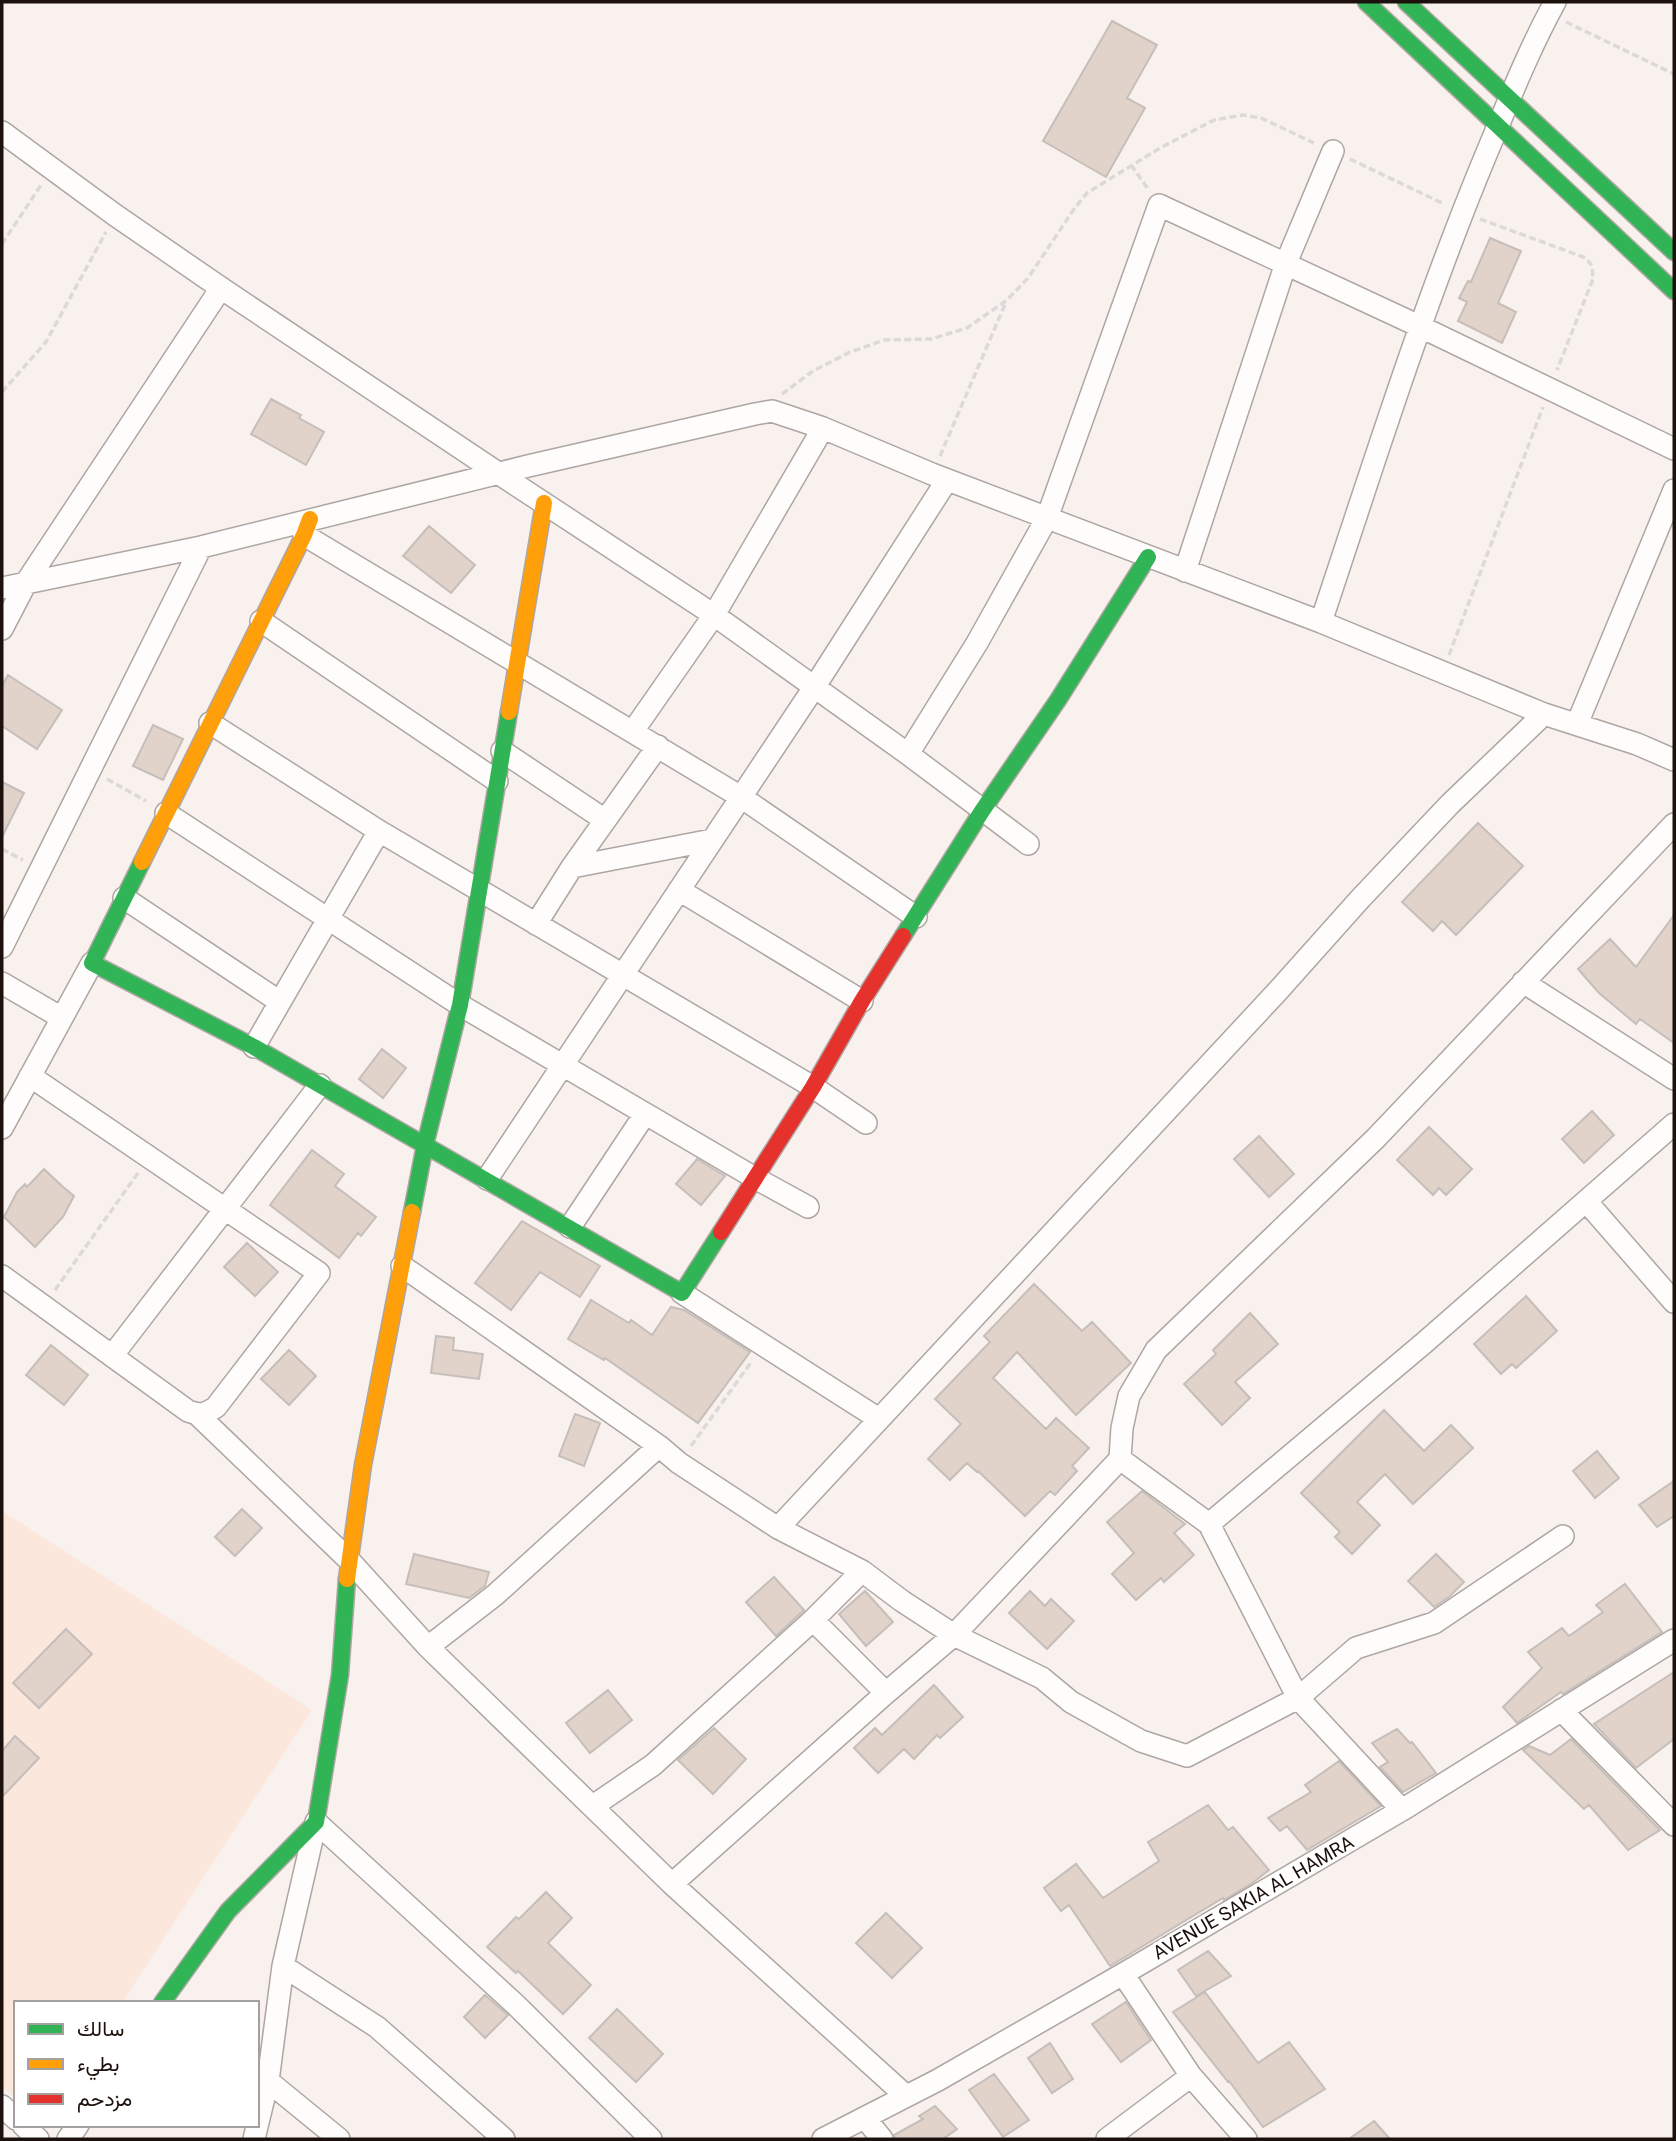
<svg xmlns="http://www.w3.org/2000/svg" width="1676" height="2141" font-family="Roboto,Vazirmatn,sans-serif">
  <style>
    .built { fill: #fce7dc }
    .building { fill: #e1d2ca; stroke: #c6beba; stroke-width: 2 }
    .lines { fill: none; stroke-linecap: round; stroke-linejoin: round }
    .street-casing { stroke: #aea6a2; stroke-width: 24 }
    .fast-casing { stroke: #aea6a2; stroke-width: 19 }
    .slow-casing { stroke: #aea6a2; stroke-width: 19 }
    .jam-casing { stroke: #aea6a2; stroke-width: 19 }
    .path { stroke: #dcd9d8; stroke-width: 3.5; stroke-dasharray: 7 3.5; stroke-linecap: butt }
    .street { stroke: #fefdfc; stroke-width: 21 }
    .fast { stroke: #30b455; stroke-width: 16 }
    .slow { stroke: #ff9f0a; stroke-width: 16 }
    .jam { stroke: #e5322d; stroke-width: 16 }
    .labels { text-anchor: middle; stroke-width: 6; stroke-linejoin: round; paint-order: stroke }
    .street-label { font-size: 19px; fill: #1c110c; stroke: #fff }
  </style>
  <rect width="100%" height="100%" fill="#f8f1ee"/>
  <path class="built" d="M2 1511 312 1710 122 2003H16V2099L2 2086Z"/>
  <path class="building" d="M1112 21 1157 45 1127 98 1145 108 1106 177 1043 141Z
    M1490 238 1521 251 1498 303 1516 312 1502 343 1458 321 1467 302 1459 298 1468 281 1471 282Z
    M271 399 301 415 299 418 324 432 306 465 251 434Z
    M429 526 475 565 451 593 403 556Z
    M8 675 62 710 37 749 2 726V686Z
    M153 725 183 739 163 780 133 766Z
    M2 782 24 793 2 837Z
    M1478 823 1523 866 1456 935 1442 921 1433 931 1402 902Z
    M1674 915V1043L1640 1019 1636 1024 1599 993 1578 969 1610 939 1636 967Z
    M382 1049 406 1068 383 1098 359 1079Z
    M1592 1111 1614 1135 1584 1163 1562 1139Z
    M1429 1127 1472 1169 1446 1195 1439 1188 1433 1195 1397 1160Z
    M1259 1136 1294 1174 1269 1197 1234 1159Z
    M312 1150 344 1174 335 1186 376 1217 361 1236 358 1233 339 1258 270 1205Z
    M697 1159 725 1176 701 1205 676 1184Z
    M44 1169 62 1186 74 1196 63 1217 35 1247 4 1217 17 1192 25 1184 27 1187Z
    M522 1221 600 1266 580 1297 540 1272 511 1310 475 1283Z
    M247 1243 278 1272 255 1296 224 1267Z
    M1034 1284 1082 1331 1092 1322 1131 1363 1076 1415 1017 1352 993 1378 1046 1429 1056 1418 1089 1448 1072 1466 1077 1471 1055 1495 1050 1491 1025 1516 978 1471 977 1472 967 1463 950 1480 928 1459 961 1424 935 1399 990 1342 984 1336Z
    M1526 1296 1557 1331 1516 1368 1512 1364 1501 1374 1474 1344Z
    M591 1300 629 1323 631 1320 652 1335 671 1307 684 1310 750 1352 698 1423 605 1358 604 1360 568 1339Z
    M1250 1313 1278 1344 1235 1382 1250 1398 1222 1425 1184 1384 1216 1354 1213 1350Z
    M436 1336 454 1338 453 1350 483 1354 479 1379 431 1373Z
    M51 1345 88 1375 64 1405 26 1375Z
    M289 1350 316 1376 289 1405 261 1379Z
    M1384 1410 1424 1451 1451 1425 1473 1448 1413 1504 1385 1474 1357 1502 1380 1525 1352 1554 1335 1537 1340 1532 1301 1493Z
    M575 1414 600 1423 584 1466 559 1456Z
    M1597 1451 1619 1478 1595 1498 1573 1471Z
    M1674 1481V1516L1657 1527 1639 1505Z
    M1142 1491 1185 1524 1174 1533 1194 1555 1164 1582 1161 1578 1136 1600 1112 1574 1134 1553 1107 1522Z
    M242 1509 262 1528 235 1556 215 1537Z
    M414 1554 489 1572 485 1586 469 1598 406 1584Z
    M1436 1554 1464 1582 1449 1597 1434 1607 1408 1581Z
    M774 1577 804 1610 776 1636 746 1602Z
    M1625 1584 1662 1632 1563 1694 1561 1692 1517 1723 1503 1707 1542 1668 1528 1652 1562 1628 1569 1636 1603 1612 1596 1605Z
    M865 1591 893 1622 866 1646 839 1614Z
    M1030 1591 1045 1606 1051 1599 1074 1621 1047 1649 1009 1613Z
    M66 1629 92 1654 39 1708 13 1683Z
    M1674 1672V1739L1636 1768 1594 1724Z
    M934 1685 963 1717 940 1738 937 1735 914 1759 904 1749 878 1773 854 1748 875 1728 882 1735Z
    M608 1690 632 1720 590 1753 566 1723Z
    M714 1728 746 1759 713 1794 678 1760Z
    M1397 1729 1410 1743 1412 1742 1436 1773 1403 1792 1380 1767 1388 1762 1372 1743Z
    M15 1736 39 1758 2 1797V1751Z
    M1571 1739 1660 1830 1628 1850 1589 1805 1584 1809 1523 1750 1529 1746 1550 1755Z
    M1339 1761 1381 1806 1307 1850 1287 1826 1280 1831 1268 1818 1311 1792 1305 1785Z
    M1208 1805 1228 1830 1233 1827 1269 1870 1251 1884 1224 1900 1223 1898 1110 1966 1069 1905 1061 1911 1044 1888 1076 1864 1103 1898 1159 1861 1148 1842Z
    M546 1892 572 1918 548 1943 591 1985 563 2014 518 1971 516 1973 487 1947 516 1917 519 1919Z
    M886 1913 922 1948 892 1978 856 1943Z
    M1208 1951 1231 1976 1196 1996 1178 1970Z
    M1205 1992 1258 2063 1289 2042 1325 2089 1263 2127 1229 2081 1228 2082 1173 2012Z
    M485 1995 508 2015 485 2038 464 2017Z
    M1126 2002 1151 2040 1121 2062 1092 2024Z
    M617 2009 663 2054 636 2082 589 2038Z
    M1050 2043 1073 2079 1052 2093 1028 2058Z
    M994 2074 1029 2120 1003 2137 969 2090Z
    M935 2106 957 2129 943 2139H895L894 2135 923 2119 919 2116Z
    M1374 2121 1390 2139H1349Z"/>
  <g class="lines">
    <defs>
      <path id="street" d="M2 132 115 215 221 288 498 473 714 615 908 754 1028 844
        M304 535 741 797 916 917
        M1185 571 1286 263 1333 151
        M2 588 201 547 528 466 755 414 772 411 823 428 932 474 1321 622 1544 714 1637 744 1674 760
        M261 621 497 781
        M1321 622C1373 466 1422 309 1485 157 1507 105 1528 51 1555 2
        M2 629 27 581 221 288
        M210 723 379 831 813 1087 866 1123
        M1577 724 1674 490
        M633 731 714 615 823 428
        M502 751 605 820
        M908 754 977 643 1047 518 1159 205 1419 326 1674 449
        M166 813 460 1005 755 1178 808 1207
        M572 867 712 840
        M679 890 862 1001
        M124 898 280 1002
        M536 924 572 867 658 746
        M2 947 201 547
        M1523 982 1674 1079
        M2 983 62 1018
        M254 1047 379 831
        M2 1128 92 963
        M487 1179 815 686 947 480
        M1586 1201 1674 1302
        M570 1227 645 1114
        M402 1266 659 1446
        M2 1276 188 1411C201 1416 205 1414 216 1407L319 1273 30 1076
        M682 1293 879 1419
        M112 1356 320 1085
        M198 1415 349 1560 428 1647 672 1884 906 2096
        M1120 1459 1209 1524
        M778 1528 1276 993 1360 899 1450 804 1544 714
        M813 1620 886 1693
        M428 1647 495 1595 659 1446 679 1463 778 1528 862 1571 902 1601 954 1635 1042 1678 1071 1702 1141 1741 1187 1756 1298 1698 1356 1648 1434 1623 1563 1536
        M1561 1710 1674 1825
        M593 1806 653 1765 813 1620 862 1571
        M1402 1810 1298 1698 1209 1524 1424 1343 1674 1124
        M672 1884 886 1693 954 1635 1120 1459 1122 1428 1129 1396 1156 1350 1376 1138 1674 824
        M283 1966 316 1822 516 2005 651 2139
        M1123 1974 1191 2076 1246 2139
        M268 2081 339 2139
        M2 2106 16 2119
        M865 2118 882 2139
        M23 2125 38 2139
        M68 2139 78 2125
        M254 2139 268 2081 283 1966 377 2027 504 2139
        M823 2139 938 2080 1123 1974 1402 1810 1674 1640
        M1107 2139 1191 2076"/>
      <path id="fast" d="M1366 2 1674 291
        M1406 2 1674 252
        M142 862 92 963 254 1047 682 1293 721 1232
        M903 936 982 811 1058 700 1148 557
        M412 1212 425 1145 460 1005 509 712
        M162 2003 228 1911 316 1822 340 1675 347 1579"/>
      <path id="slow" d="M509 712 544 503
        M142 862 304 535 310 519
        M347 1579 363 1465 412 1212"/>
      <path id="jam" d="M721 1232 813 1087 862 1001 903 936"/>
    </defs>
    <use href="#street" class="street-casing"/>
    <use href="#fast" class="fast-casing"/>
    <use href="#slow" class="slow-casing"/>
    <use href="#jam" class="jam-casing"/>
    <path class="path" d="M1566 22 1674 74
      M1350 159 1444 204
      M1131 165 1148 189
      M1480 219 1586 258 1592 266 1593 279 1557 370
      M2 244 41 185
      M2 392 46 342 106 232
      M782 394 813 371 848 353 884 340 931 339 967 328 1007 300 1028 278 1074 209 1087 193 1160 148 1214 120 1243 115 1261 118 1314 143
      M940 456 1006 302
      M1449 655 1543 407
      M107 779 146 801
      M2 849 23 860
      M55 1290 138 1173
      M691 1446 752 1361"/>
    <use href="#street" class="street"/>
    <use href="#fast" class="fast"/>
    <use href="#slow" class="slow"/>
    <use href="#jam" class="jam"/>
  </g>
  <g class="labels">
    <g class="street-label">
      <text transform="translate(1253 1897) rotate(-30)" y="7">AVENUE SAKIA AL HAMRA</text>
    </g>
  </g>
  <rect width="1676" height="2141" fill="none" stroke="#1c110c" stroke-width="7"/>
  <rect x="14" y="2001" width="245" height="126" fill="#ffffff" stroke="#a4a09e" stroke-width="2"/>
  <rect x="28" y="2024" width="35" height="10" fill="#30b455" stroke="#a4a09e" stroke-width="2"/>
  <text x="77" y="2036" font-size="21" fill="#1c110c">سالك</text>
  <rect x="28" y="2059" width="35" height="10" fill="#ff9f0a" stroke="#a4a09e" stroke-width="2"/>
  <text x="77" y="2071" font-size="21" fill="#1c110c">بطيء</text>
  <rect x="28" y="2094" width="35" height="10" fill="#e5322d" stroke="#a4a09e" stroke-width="2"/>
  <text x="77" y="2106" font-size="21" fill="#1c110c">مزدحم</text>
</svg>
